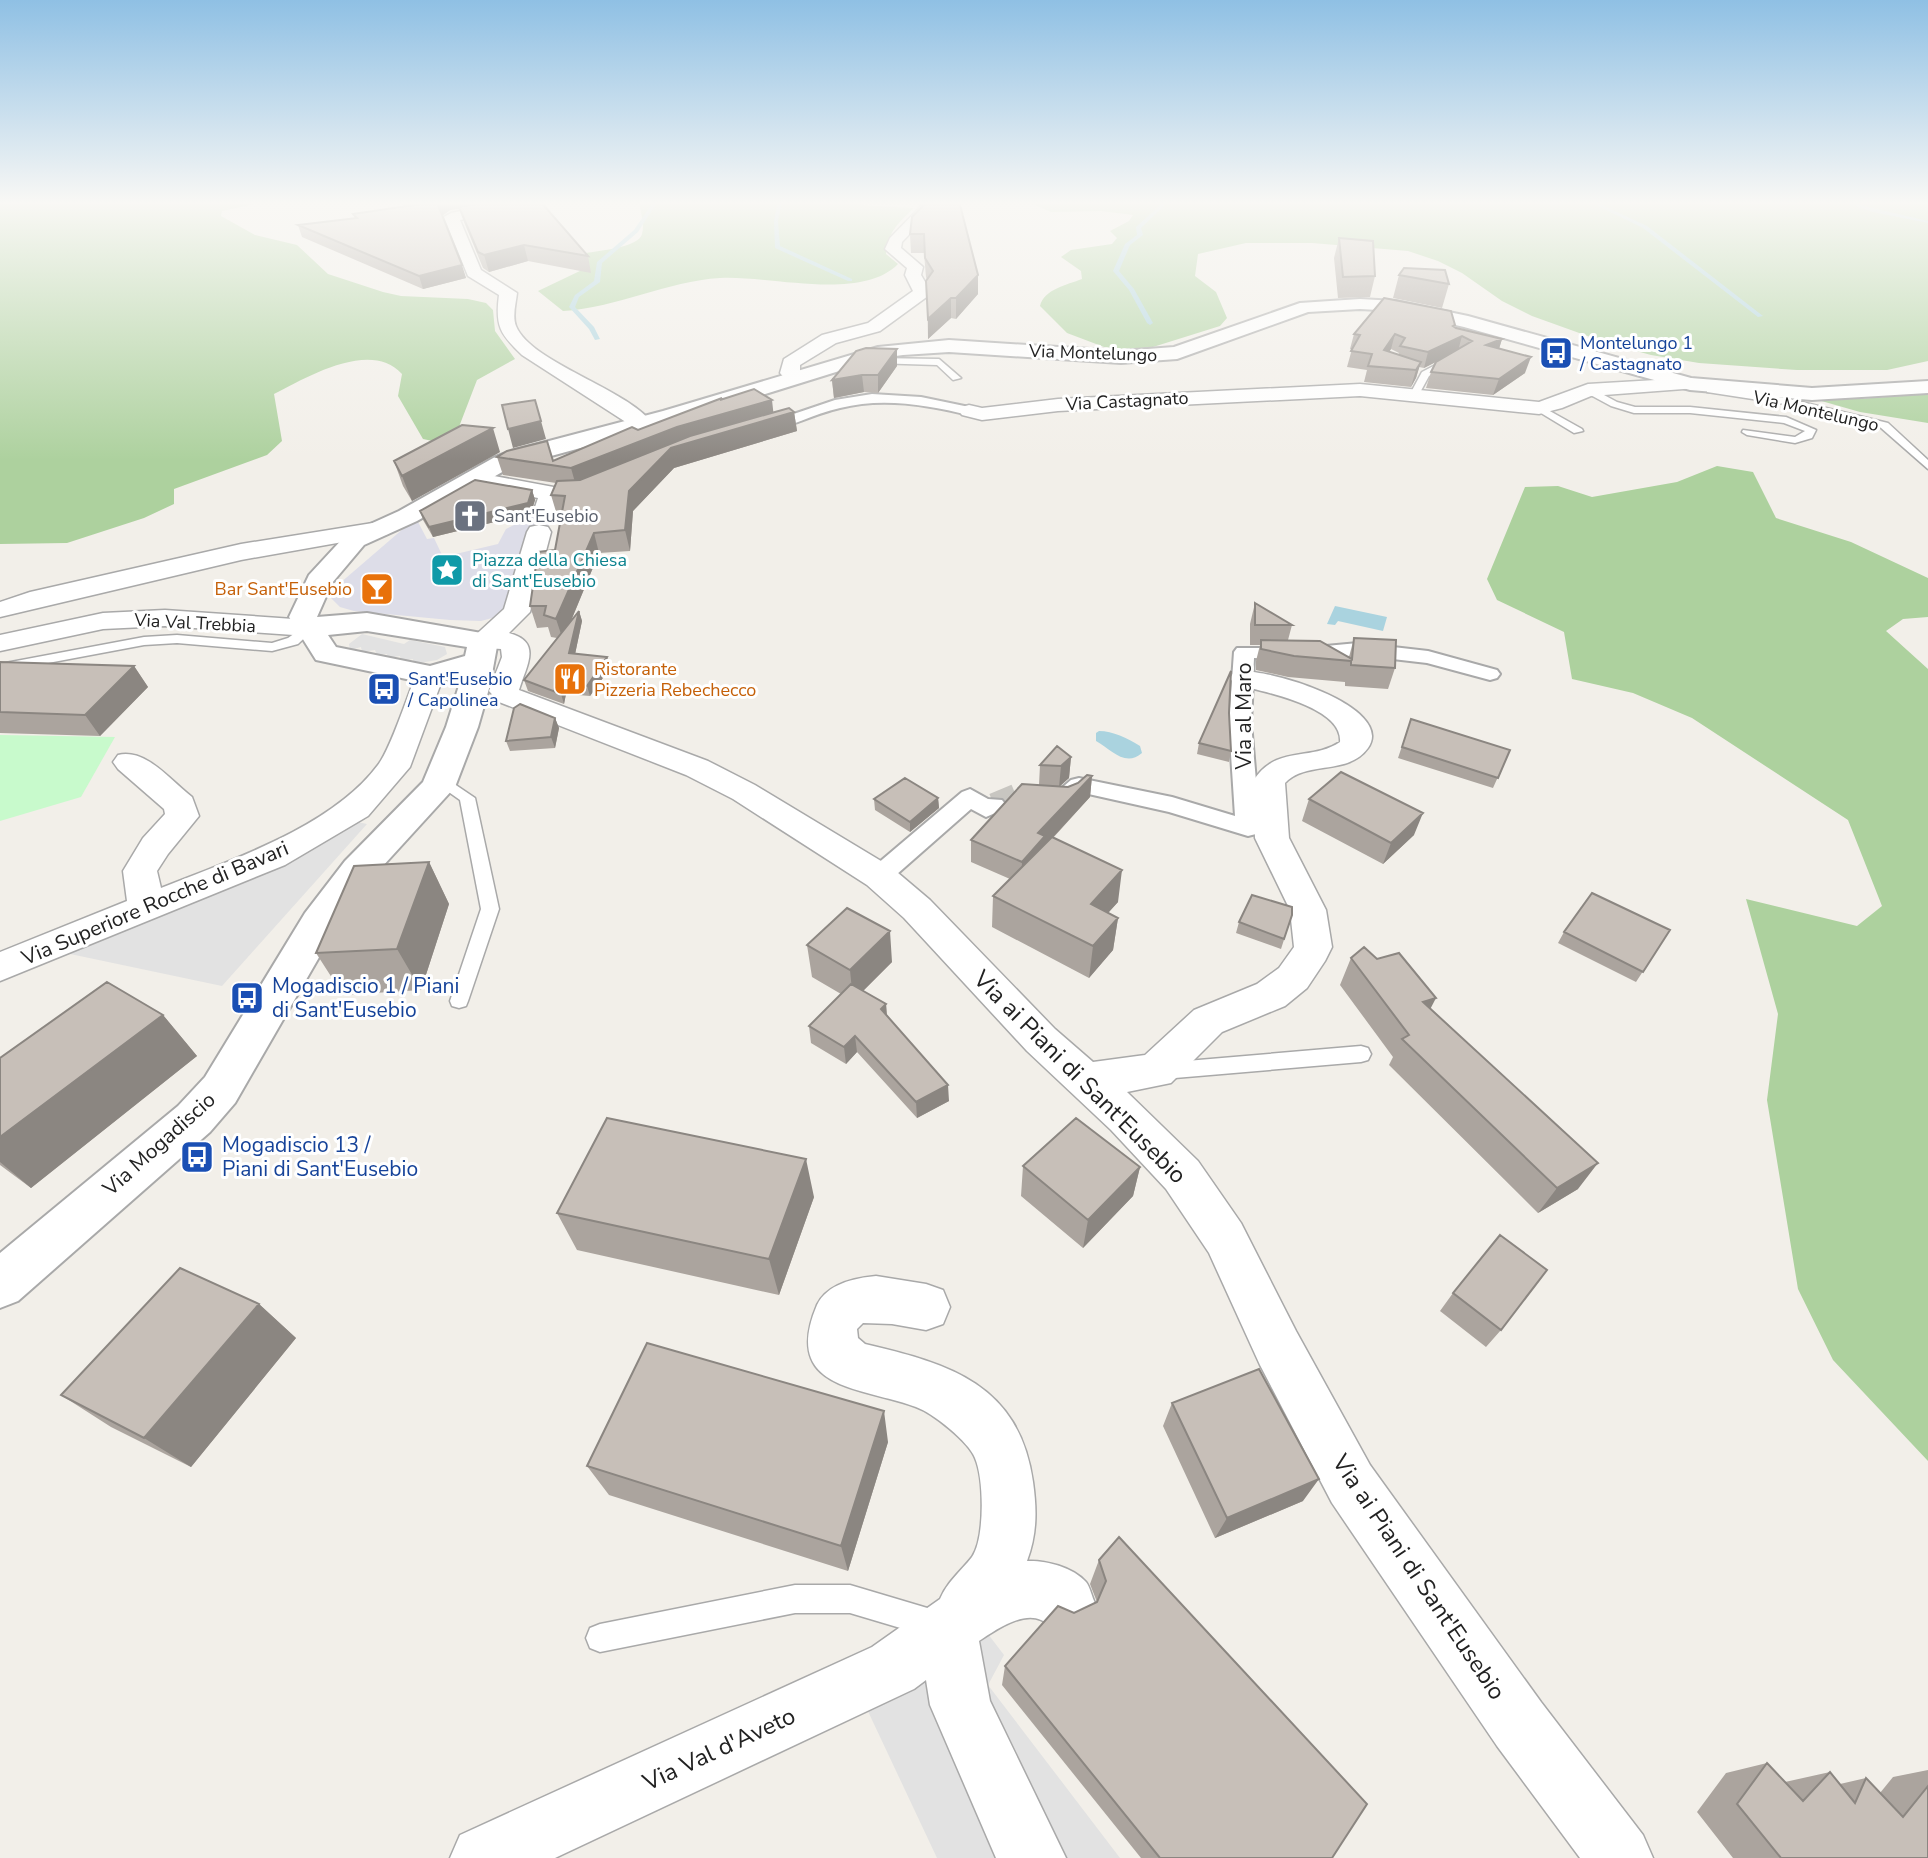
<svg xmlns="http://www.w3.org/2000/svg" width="1928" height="1858" font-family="'Nunito Sans',sans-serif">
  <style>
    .forest { fill: #add19e }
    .park { fill: #c8facc }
    .parking { fill: #e2e2e2 }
    .plaza { fill: #dddde8 }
    .water { fill: #aad3df }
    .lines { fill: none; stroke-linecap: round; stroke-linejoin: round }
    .stream { fill: #aad3df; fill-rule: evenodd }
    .pedestrian-tunnel { stroke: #c8c6c1; stroke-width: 24; stroke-dasharray: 24 12; stroke-linecap: butt }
    .service-casing { stroke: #a9a9a9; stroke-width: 3 }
    .pedestrian-casing { stroke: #a9a9a9; stroke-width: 4 }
    .minor-casing { stroke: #a9a9a9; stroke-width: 3 }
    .tertiary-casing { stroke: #a9a9a9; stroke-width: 4 }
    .service { fill: #fff; fill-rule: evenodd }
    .pedestrian { fill: #fff; fill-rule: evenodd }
    .minor { fill: #fff; fill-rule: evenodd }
    .tertiary { fill: #fff; fill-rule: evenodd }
    .wall { fill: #aba49e; fill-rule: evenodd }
    .shaded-wall { fill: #8b8681 }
    .building { fill: #c7bfb8; stroke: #8b8681; stroke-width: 2 }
    .labels { text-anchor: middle; stroke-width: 6; stroke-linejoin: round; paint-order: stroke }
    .far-transit-label { font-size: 18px; fill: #164399; stroke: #fff; text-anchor: start }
    .far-street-label { font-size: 18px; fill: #222; stroke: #fff }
    .far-worship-label { font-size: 18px; fill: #5b616d; stroke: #fff; text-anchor: start }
    .far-culture-label { font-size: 18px; fill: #0d838f; stroke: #fff; text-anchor: start }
    .far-food-label { font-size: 18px; fill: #c56008; stroke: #fff; text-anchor: end }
    .street-label { font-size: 21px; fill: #222; stroke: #fff }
    .transit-label { font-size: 21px; fill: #164399; stroke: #fff; text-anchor: start }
    .near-street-label { font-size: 24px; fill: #222; stroke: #fff }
  </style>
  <rect width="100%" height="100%" fill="#f2efe9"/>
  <path class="forest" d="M0 201H269L222 211 221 216 255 235 297 245 328 274 383 292 401 296 468 299 486 303 493 310 495 331 515 359 477 380 452 445 423 439 398 396 402 374C371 339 307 377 274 394L282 441 267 455 174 489V504L144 518 67 543 0 544Z
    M639 201H866L861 205 914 208C899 222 887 233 886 254L898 264C861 302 769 275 720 278 667 281 617 308 563 311L538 291 584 269 581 254C595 251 639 248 642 234 645 224 640 210 639 201Z
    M1011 201H1928V361L1887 370H1797L1699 363 1651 355 1607 343 1532 316 1502 301 1462 273 1438 261 1408 251 1312 243H1246L1198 254 1195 276 1216 292 1227 318 1220 326 1153 347 1130 350 1104 347 1067 333 1040 306C1044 289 1067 285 1082 279L1081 271 1061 257 1071 250 1112 244 1117 238 1110 231 1129 221 1133 215 1101 211 1051 212 1028 202Z
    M1928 394V423L1860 412 1811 398 1858 399Z
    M1717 466 1753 472 1776 518 1851 542 1928 578V617L1903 619 1886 631 1928 669V1461L1833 1360 1798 1289 1767 1100 1778 1014 1746 899 1857 926 1882 906 1848 820 1692 718 1633 693 1572 679 1564 632 1497 600 1487 579 1525 487 1558 486 1592 497 1677 482Z"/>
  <path class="park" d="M0 735 115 737 81 797 0 821Z"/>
  <path class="parking" d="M362 634 404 644 410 640 445 647 447 654 437 660 414 664 413 659 401 661 400 656 388 658 387 654 377 655 375 650 362 652 361 647 350 650 349 644Z
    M347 820 367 824 222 986 56 951Z
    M988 1634 1004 1655 988 1685 1120 1858H937L865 1705Z"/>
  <path class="plaza" d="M532 516 550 518 533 607 481 621 450 620 354 611 340 607 331 598 333 590 339 584 411 522H418L427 539 434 538 443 557 498 544 506 529Z"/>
  <path class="water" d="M1335 606 1387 617 1383 631 1338 621 1335 625 1327 624Z
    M1099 731C1113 731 1127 738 1140 746L1142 753C1125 768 1111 749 1096 741V733Z"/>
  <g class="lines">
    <path class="stream" d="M654 201H658L638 232 602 263 600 282 579 297 575 307 594 327 600 339 595 340 589 329 569 307 575 295 594 281 597 262 634 230Z
      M778 201H782L778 221 780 246 852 279V281H848L775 248 774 221Z
      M1165 201H1169L1141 228 1143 235 1130 245 1119 271 1134 289 1153 323 1150 325 1147 323 1129 290 1113 271 1125 244 1137 235 1136 227Z
      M1588 201H1593L1647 226 1763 316 1758 317 1643 228Z
      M1842 201 1928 221V223L1873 212Z"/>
    <path class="pedestrian-tunnel" d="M994 805 1018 795"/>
    <defs>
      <path id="service" d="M876 358 939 359 961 378 953 380 937 365 873 363 871 361Z
        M1447 359 1455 361 1429 376 1417 398H1411L1409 396 1422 372Z
        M1710 387 1785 398 1888 423 1928 460V469L1880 427 1785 404 1707 392V388Z
        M1585 388H1591L1617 402 1635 407H1690L1786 417 1816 430 1812 438 1795 443 1747 435 1742 432 1743 430 1795 437 1805 431 1784 423 1690 413H1634L1611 406 1585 392Z
        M1539 405 1582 429 1583 431 1574 433 1536 410 1534 408Z
        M308 624 315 628 298 644 272 651 177 643 144 645 0 672V664L144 637 177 635 272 643 288 638Z
        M441 775 475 798 499 909 468 1001 466 1006 459 1008 452 1006 450 1001 481 909 460 800 436 783 433 780Z
        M1361 1046 1368 1048 1371 1054 1368 1060 1361 1062 1163 1079 1156 1077 1153 1071 1156 1065 1163 1063Z
        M795 1585H850L934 1610 944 1614 948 1624 944 1634 934 1638 850 1613H795L600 1652 590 1648 586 1638 590 1628 600 1624Z"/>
      <path id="pedestrian" d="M872 394 921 397 974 408 976 411 969 415C927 405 883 397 840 408 814 414 789 427 763 434L755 429 758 426 835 400Z
        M1358 643 1428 651 1497 670 1500 674 1497 678 1490 680 1427 663 1358 655 1304 660 1254 658 1251 723 1260 828 1256 834 1248 836 1169 812 1084 793C1074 804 1068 807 1054 803L1050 798 1071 780 1079 778 1172 797 1235 816 1229 723 1234 652 1237 648H1304Z
        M970 789 988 799 1002 800 1006 805 1002 810 986 817 971 809 888 882 879 885 870 882 866 876 870 870 962 792Z"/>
      <path id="minor" d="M511 201H530L516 209 460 220 481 270 517 293C516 303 512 316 516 326 531 363 628 389 653 424L649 428H635L522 355C500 334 495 326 499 295L468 276 444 217 451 213Z
        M926 201H941L902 242 901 248 923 267 921 275 931 292 928 296 880 331 836 343 800 365V372L805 378 802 382H788L780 373 784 359 822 335 868 323 913 291 905 275 907 268 885 249 890 238Z
        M1690 378 1697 380 1700 384 1697 388 1591 396 1562 408 1539 414 1360 396 1058 411 982 420 962 415 959 411 962 407 969 405 982 408 1058 399 1360 384 1539 402 1588 384Z
        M473 472 559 488 563 493 553 518H537L533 513 538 498 465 484 462 479 465 474Z
        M379 522 388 524 391 529 388 534 241 560 0 617V602L30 592 241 544Z
        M539 525 548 527 551 532 530 612 509 633C543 642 526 666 519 690L708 761 755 785 891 867 930 900 1055 1029 1093 1062 1145 1055 1194 1010 1257 984 1279 968 1294 947 1290 910 1255 838 1253 781C1277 744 1310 762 1340 742 1343 706 1260 691 1234 684L1230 678 1234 672C1261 665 1397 706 1368 748 1348 776 1307 760 1285 783L1289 838 1326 910 1332 947 1325 961 1307 988 1285 1006 1222 1032 1171 1083 1127 1092 1198 1161 1241 1223 1296 1331 1370 1465 1541 1702 1643 1835 1653 1858H1580L1497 1746 1332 1503 1260 1365 1209 1253 1166 1189 1111 1130 1027 1051 904 918 867 885 733 799 686 775 499 702 489 691 502 657 501 649 473 647 469 641 504 609 527 532 530 527Z
        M165 610 308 620 318 622 322 628 318 634 308 636 165 626 103 629 0 651V635L103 613Z
        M430 666 440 669 444 675 410 767 368 816 285 865 0 981V952L127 901 123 871 143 838 165 814 164 809 118 769 113 762 118 755C146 748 171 781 192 797L199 816 168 854 157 871 161 888C231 860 332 827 378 765 391 748 407 697 416 675L420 669Z
        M876 1276 926 1284 943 1290 950 1307 943 1324 926 1330 892 1324 863 1323 857 1329 858 1338 865 1344C950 1364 1019 1384 1033 1482 1037 1511 1037 1534 1027 1561 1045 1560 1073 1567 1086 1582 1090 1587 1092 1597 1095 1603L1086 1623 1066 1632C1057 1628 1049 1624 1041 1620 1022 1611 994 1631 979 1641L990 1701 1066 1858H996L930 1705 926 1680 914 1689 555 1858H450L460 1835 872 1647 940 1599C947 1582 961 1571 972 1557 985 1538 984 1479 975 1458 969 1442 933 1413 916 1407 861 1387 781 1390 817 1305 827 1284 854 1278 876 1276Z"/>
      <path id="tertiary" d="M1360 299 1396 301 1468 316 1691 378 1812 388 1928 381V393L1812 400 1690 390 1464 327 1396 311 1360 309 1308 312 1177 359 1121 363 949 352 903 355 881 358 679 421 511 467 417 521 364 545 332 583 317 617 367 613 493 635 498 641 490 685 478 727 455 787 371 879 333 933 235 1103 210 1132 18 1301 0 1308V1253L178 1106 205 1077 305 913 345 861 423 782 446 727 462 676 430 684 316 660 289 617 309 575 346 535 399 511 495 457 511 451 663 411 878 347 949 340 1121 351 1174 347 1300 303ZM367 631 467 647 465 656 430 666 336 647 328 635Z"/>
    </defs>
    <use href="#service" class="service-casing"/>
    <use href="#pedestrian" class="pedestrian-casing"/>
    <use href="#minor" class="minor-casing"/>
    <use href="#tertiary" class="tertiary-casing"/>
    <use href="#service" class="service"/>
    <use href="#pedestrian" class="pedestrian"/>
    <use href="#minor" class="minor"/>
    <use href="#tertiary" class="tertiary"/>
  </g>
  <path class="wall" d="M390 201H540L588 256 591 273 528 261 489 272 483 268 464 222 460 209 450 210 442 216 466 278 423 289 302 237 298 225 355 218 353 214 406 206Z
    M912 217 978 275V294L956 319 951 318 928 339 927 280 926 277 924 253H911L910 234Z
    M1339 238 1375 276 1370 297 1338 298 1334 258Z
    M1399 275 1449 284 1442 308 1393 298Z
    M1455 325V327L1502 339 1499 349 1525 373 1493 395 1426 388 1431 372 1435 362 1424 368 1419 367 1416 378 1411 387 1364 382 1367 370 1347 367 1352 349H1350L1354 334ZM1391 349 1399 353 1398 355 1389 352Z
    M897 366 878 393 864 392 834 398 832 380Z
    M722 400 774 413 794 412 797 431 674 468 633 511 630 551 599 553 571 621 579 611 582 621 575 654 607 657 610 668 590 696 566 694 564 704 528 691 524 680 557 638 551 637 548 627 537 628 530 606 555 550 562 515H557L551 495 556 483 503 475 497 457 553 461Z
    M500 452 412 501 403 486 394 461Z
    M532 490 535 500 531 513 433 537 423 520 420 511Z
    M1255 603 1292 625 1288 640 1349 657 1354 638 1395 668 1388 689 1345 686V682L1288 677 1256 670V661L1260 645H1250V624Z
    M0 662 134 666 148 687 100 736 0 733Z
    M1229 713 1231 751 1229 762 1197 754 1199 743Z
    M555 718 559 728 555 748 510 751 506 741Z
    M1411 719 1510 750 1493 788 1398 758Z
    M1071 757 1069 778 1060 786 1068 787 1078 783 1092 776 1090 797 1053 838 1118 902 1108 913 1118 918 1113 950 1089 978 992 927 993 896 1010 879 971 862V840L1039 785 1040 765Z
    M938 798 939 808 910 832 875 810 874 799Z
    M1309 799 1414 835 1383 864 1302 821Z
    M429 862 449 904 421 990 343 995 316 953Z
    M1292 915 1281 949 1236 933 1239 922Z
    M1670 930 1636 982 1558 943 1564 932Z
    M807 945 892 962 863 991 886 1004 887 1015 949 1101 917 1118 857 1052 846 1064 811 1043 809 1026 841 994 812 977Z
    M1351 958 1431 1009 1578 1189 1538 1213 1389 1065 1393 1057 1340 985Z
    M163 1015 197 1056 31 1188 0 1165V1058Z
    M1023 1166 1140 1167 1133 1196 1083 1248 1021 1196Z
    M814 1197 779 1295 577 1250 557 1213Z
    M1453 1293 1501 1330 1486 1347 1440 1311Z
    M259 1304 296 1338 191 1467 111 1427 61 1395Z
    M1172 1403 1303 1501 1215 1538 1163 1426Z
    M888 1442 848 1571 609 1495 587 1466Z
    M1099 1560 1332 1858H1141L1002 1685 1005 1666 1074 1613 1097 1602 1090 1584Z
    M1767 1763 1785 1782 1830 1772 1840 1784 1866 1778 1880 1793 1893 1777 1928 1770V1858H1733L1697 1812 1726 1773Z"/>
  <path class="shaded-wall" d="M444 201H499L450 210 442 216 438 205Z
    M524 245 528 261 489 272 484 255Z
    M462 265 466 278 423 289 419 276Z
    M978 275V294L956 319V298Z
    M951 298V318L928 339V319Z
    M1395 334 1391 349 1380 366 1384 350Z
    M1462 336 1458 351 1424 368 1428 352Z
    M1502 339 1497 355 1486 345Z
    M897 349V366L878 393V375Z
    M1531 357 1525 373 1493 395 1499 379Z
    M1421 362 1416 378 1411 387 1416 370Z
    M862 375 864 392 834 398 832 380Z
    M722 398 724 414 772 400 774 418 680 444 576 486 571 468 720 400Z
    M794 412 797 431 674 468 633 511 630 551 625 530 629 491 671 448Z
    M541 421 546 439 513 448 508 429Z
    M493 428 500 452 412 501 402 476Z
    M532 490 535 500 531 513 433 537 429 527Z
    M594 533 599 553 563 640 556 619Z
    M579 611 582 621 573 664 569 653Z
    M607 657 610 668 590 696 587 686Z
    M134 666 148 687 100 736 85 715Z
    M563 683 566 694 564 704 561 694Z
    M555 718 559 728 555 748 551 737Z
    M1071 757 1069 778 1059 787 1061 766Z
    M1092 776 1090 797 1044 847 1021 884 1022 862 1038 833Z
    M938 798 939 808 910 832V822Z
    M1423 813 1414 835 1383 864 1391 843Z
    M429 862 449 904 421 990 397 949Z
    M1122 870 1118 902 1087 936 1091 904Z
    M1118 918 1113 950 1089 978 1093 946Z
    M890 931 892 962 853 1001 850 970Z
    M1436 998 1422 1025 1423 1002Z
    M886 1004 887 1020 881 1009Z
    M163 1015 197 1056 31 1188 0 1162V1137Z
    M855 1036 857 1052 846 1064 844 1047Z
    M948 1085 949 1101 917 1118 916 1102Z
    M806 1159 814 1197 779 1295 769 1259Z
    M1598 1163 1578 1189 1538 1213 1557 1188Z
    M1140 1167 1133 1196 1083 1248 1088 1220Z
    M259 1304 296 1338 191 1467 144 1438Z
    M884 1411 888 1442 848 1571 841 1546Z
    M1319 1479 1303 1501 1215 1538 1227 1518Z"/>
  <path class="building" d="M421 201H444L438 205 462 265 419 276 298 225 357 218 353 214 428 203Z
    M491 201H540L588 256 524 245 484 255 478 252 459 207Z
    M928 201H959L978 275 956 298H951L928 319 926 281 933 271 925 258 924 234H910L912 217Z
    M1339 238 1373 241 1375 276 1343 277Z
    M1404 268 1445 270 1449 284 1399 275Z
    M1384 298 1451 311 1455 325 1453 326 1456 328 1502 339 1486 345 1531 357 1499 379 1431 372 1436 362 1472 341 1462 336 1428 352 1400 346 1405 338 1395 334 1384 350 1421 362 1416 370 1368 366 1372 354 1351 351 1360 335 1354 334Z
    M866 348 897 349 878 375H862L832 380 856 351Z
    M754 389 772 400 677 427 571 468 497 457 507 451 547 441 553 461 632 427 638 430 722 398 720 400Z
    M535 400 541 421 508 429 502 405Z
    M789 408 794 412 671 448 629 491 625 530 594 533 556 619 544 615 546 606H530L538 552 555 550 565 496 551 495 557 481 580 480 690 436Z
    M462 425 493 428 402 476 394 461Z
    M475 480 532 490 528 503 429 527 420 511Z
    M1255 603 1292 625H1255Z
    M579 611 569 653 607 657 587 686 563 683 561 694 524 680Z
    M1354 638 1396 640 1395 668 1351 665V661L1294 656 1261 649V640L1320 641 1352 659Z
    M0 662 134 666 85 715 0 712Z
    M1231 671 1229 713 1231 751 1199 743Z
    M520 704 555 718 551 737 506 741 514 708Z
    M1411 719 1510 750 1498 778 1402 747Z
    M1057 746 1071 757 1061 766 1040 765Z
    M1341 772 1423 813 1391 843 1309 799Z
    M1087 775 1092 776 1038 833 1045 836 1022 862 971 840 1022 784 1068 787 1078 783Z
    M905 778 938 798 910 822 874 799Z
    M1052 837 1122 870 1091 904 1118 918 1093 946 993 896Z
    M429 862 397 949 316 953 354 866Z
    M1592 893 1670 930 1643 972 1564 932Z
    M1252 895 1292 907V915L1284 939 1239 922Z
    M847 908 890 931 850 970 807 945Z
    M1364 947 1377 959 1399 953 1436 998 1423 1002 1598 1163 1557 1188 1402 1039 1409 1035 1351 958Z
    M107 982 163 1015 0 1137V1058Z
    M851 984 886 1004 881 1009 948 1085 916 1102 855 1036 844 1047 809 1026Z
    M607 1118 806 1159 769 1259 557 1213Z
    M1076 1118 1140 1167 1088 1220 1023 1166Z
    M1500 1235 1547 1270 1501 1330 1453 1293Z
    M180 1268 259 1304 144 1438 61 1395Z
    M647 1343 884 1411 841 1546 587 1466Z
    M1259 1369 1319 1479 1227 1518 1172 1403Z
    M1119 1537 1367 1804 1332 1858H1160L1005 1666 1058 1606 1074 1613 1097 1602 1106 1581 1099 1560Z
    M1767 1763 1803 1801 1830 1772 1855 1803 1866 1778 1903 1817 1928 1786V1858H1781L1737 1804Z"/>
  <linearGradient id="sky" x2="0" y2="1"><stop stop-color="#8fc0e4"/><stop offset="0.44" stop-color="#f9f8f5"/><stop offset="1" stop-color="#f9f8f5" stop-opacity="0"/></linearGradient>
  <rect width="1928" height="461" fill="url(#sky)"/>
  <defs>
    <symbol id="bus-square" viewBox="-11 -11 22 22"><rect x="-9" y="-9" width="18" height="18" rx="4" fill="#1a4fb4" stroke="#fff"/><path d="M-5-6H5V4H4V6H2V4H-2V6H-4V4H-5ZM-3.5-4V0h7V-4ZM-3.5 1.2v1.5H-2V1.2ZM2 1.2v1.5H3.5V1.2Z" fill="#fff"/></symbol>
    <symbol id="church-square" viewBox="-11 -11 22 22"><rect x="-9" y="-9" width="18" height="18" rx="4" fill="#6b7280" stroke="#fff"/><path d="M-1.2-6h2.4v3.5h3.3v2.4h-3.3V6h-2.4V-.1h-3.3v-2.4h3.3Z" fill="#fff"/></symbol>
    <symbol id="sight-square" viewBox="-11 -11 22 22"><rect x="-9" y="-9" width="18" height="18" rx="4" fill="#0f9aa8" stroke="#fff"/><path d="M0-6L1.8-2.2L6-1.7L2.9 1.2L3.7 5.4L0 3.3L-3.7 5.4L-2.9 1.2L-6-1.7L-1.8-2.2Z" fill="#fff"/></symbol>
    <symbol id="bar-square" viewBox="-11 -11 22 22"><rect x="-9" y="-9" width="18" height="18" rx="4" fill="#e8710a" stroke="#fff"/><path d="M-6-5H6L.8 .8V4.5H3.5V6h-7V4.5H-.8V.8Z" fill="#fff"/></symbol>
    <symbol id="restaurant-square" viewBox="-11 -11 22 22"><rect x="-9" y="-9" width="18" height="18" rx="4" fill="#e8710a" stroke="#fff"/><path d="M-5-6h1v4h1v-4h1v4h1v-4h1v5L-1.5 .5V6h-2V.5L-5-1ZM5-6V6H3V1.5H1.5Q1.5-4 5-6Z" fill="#fff"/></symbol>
  </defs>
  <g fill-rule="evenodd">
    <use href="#bus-square" x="1537" y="334" width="38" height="38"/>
    <use href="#church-square" x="451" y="497" width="38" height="38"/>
    <use href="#sight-square" x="428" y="551" width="38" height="38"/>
    <use href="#bar-square" x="358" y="570" width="38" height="38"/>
    <use href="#restaurant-square" x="551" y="660" width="38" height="38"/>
    <use href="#bus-square" x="365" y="670" width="38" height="38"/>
    <use href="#bus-square" x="228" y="979" width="38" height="38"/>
    <use href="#bus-square" x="178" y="1138" width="38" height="38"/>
  </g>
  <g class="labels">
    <g class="far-transit-label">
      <text x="1580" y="349">Montelungo 1<tspan x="1580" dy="21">/ Castagnato</tspan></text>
      <text x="408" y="685">Sant'Eusebio<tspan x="408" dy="21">/ Capolinea</tspan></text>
    </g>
    <g class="far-street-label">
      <text transform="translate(1093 353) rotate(2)" y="6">Via Montelungo</text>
      <text transform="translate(1127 401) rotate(-3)" y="6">Via Castagnato</text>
      <text transform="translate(1816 411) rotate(13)" y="6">Via Montelungo</text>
      <text transform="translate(195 623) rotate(3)" y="6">Via Val Trebbia</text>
    </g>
    <g class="far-worship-label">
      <text x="494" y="522">Sant'Eusebio</text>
    </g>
    <g class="far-culture-label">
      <text x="472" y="566">Piazza della Chiesa<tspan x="472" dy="21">di Sant'Eusebio</tspan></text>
    </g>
    <g class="far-food-label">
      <text x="352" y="595">Bar Sant'Eusebio</text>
      <text x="594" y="675" text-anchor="start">Ristorante<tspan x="594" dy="21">Pizzeria Rebechecco</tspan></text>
    </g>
    <g class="street-label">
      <text transform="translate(1244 716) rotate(-90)" y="7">Via al Maro</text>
      <text transform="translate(155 903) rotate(-23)" y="7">Via Superiore Rocche di Bavari</text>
      <text transform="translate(159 1144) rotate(-42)" y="7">Via Mogadiscio</text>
    </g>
    <g class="transit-label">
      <text x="272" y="993">Mogadiscio 1 / Piani<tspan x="272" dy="24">di Sant'Eusebio</tspan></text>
      <text x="222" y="1152">Mogadiscio 13 /<tspan x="222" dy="24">Piani di Sant'Eusebio</tspan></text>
    </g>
    <g class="near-street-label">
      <text transform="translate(1080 1077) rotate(45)" y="8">Via ai Piani di Sant'Eusebio</text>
      <text transform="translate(1419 1577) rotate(56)" y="8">Via ai Piani di Sant'Eusebio</text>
      <text transform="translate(719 1749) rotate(-25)" y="8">Via Val d'Aveto</text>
    </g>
  </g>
</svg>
